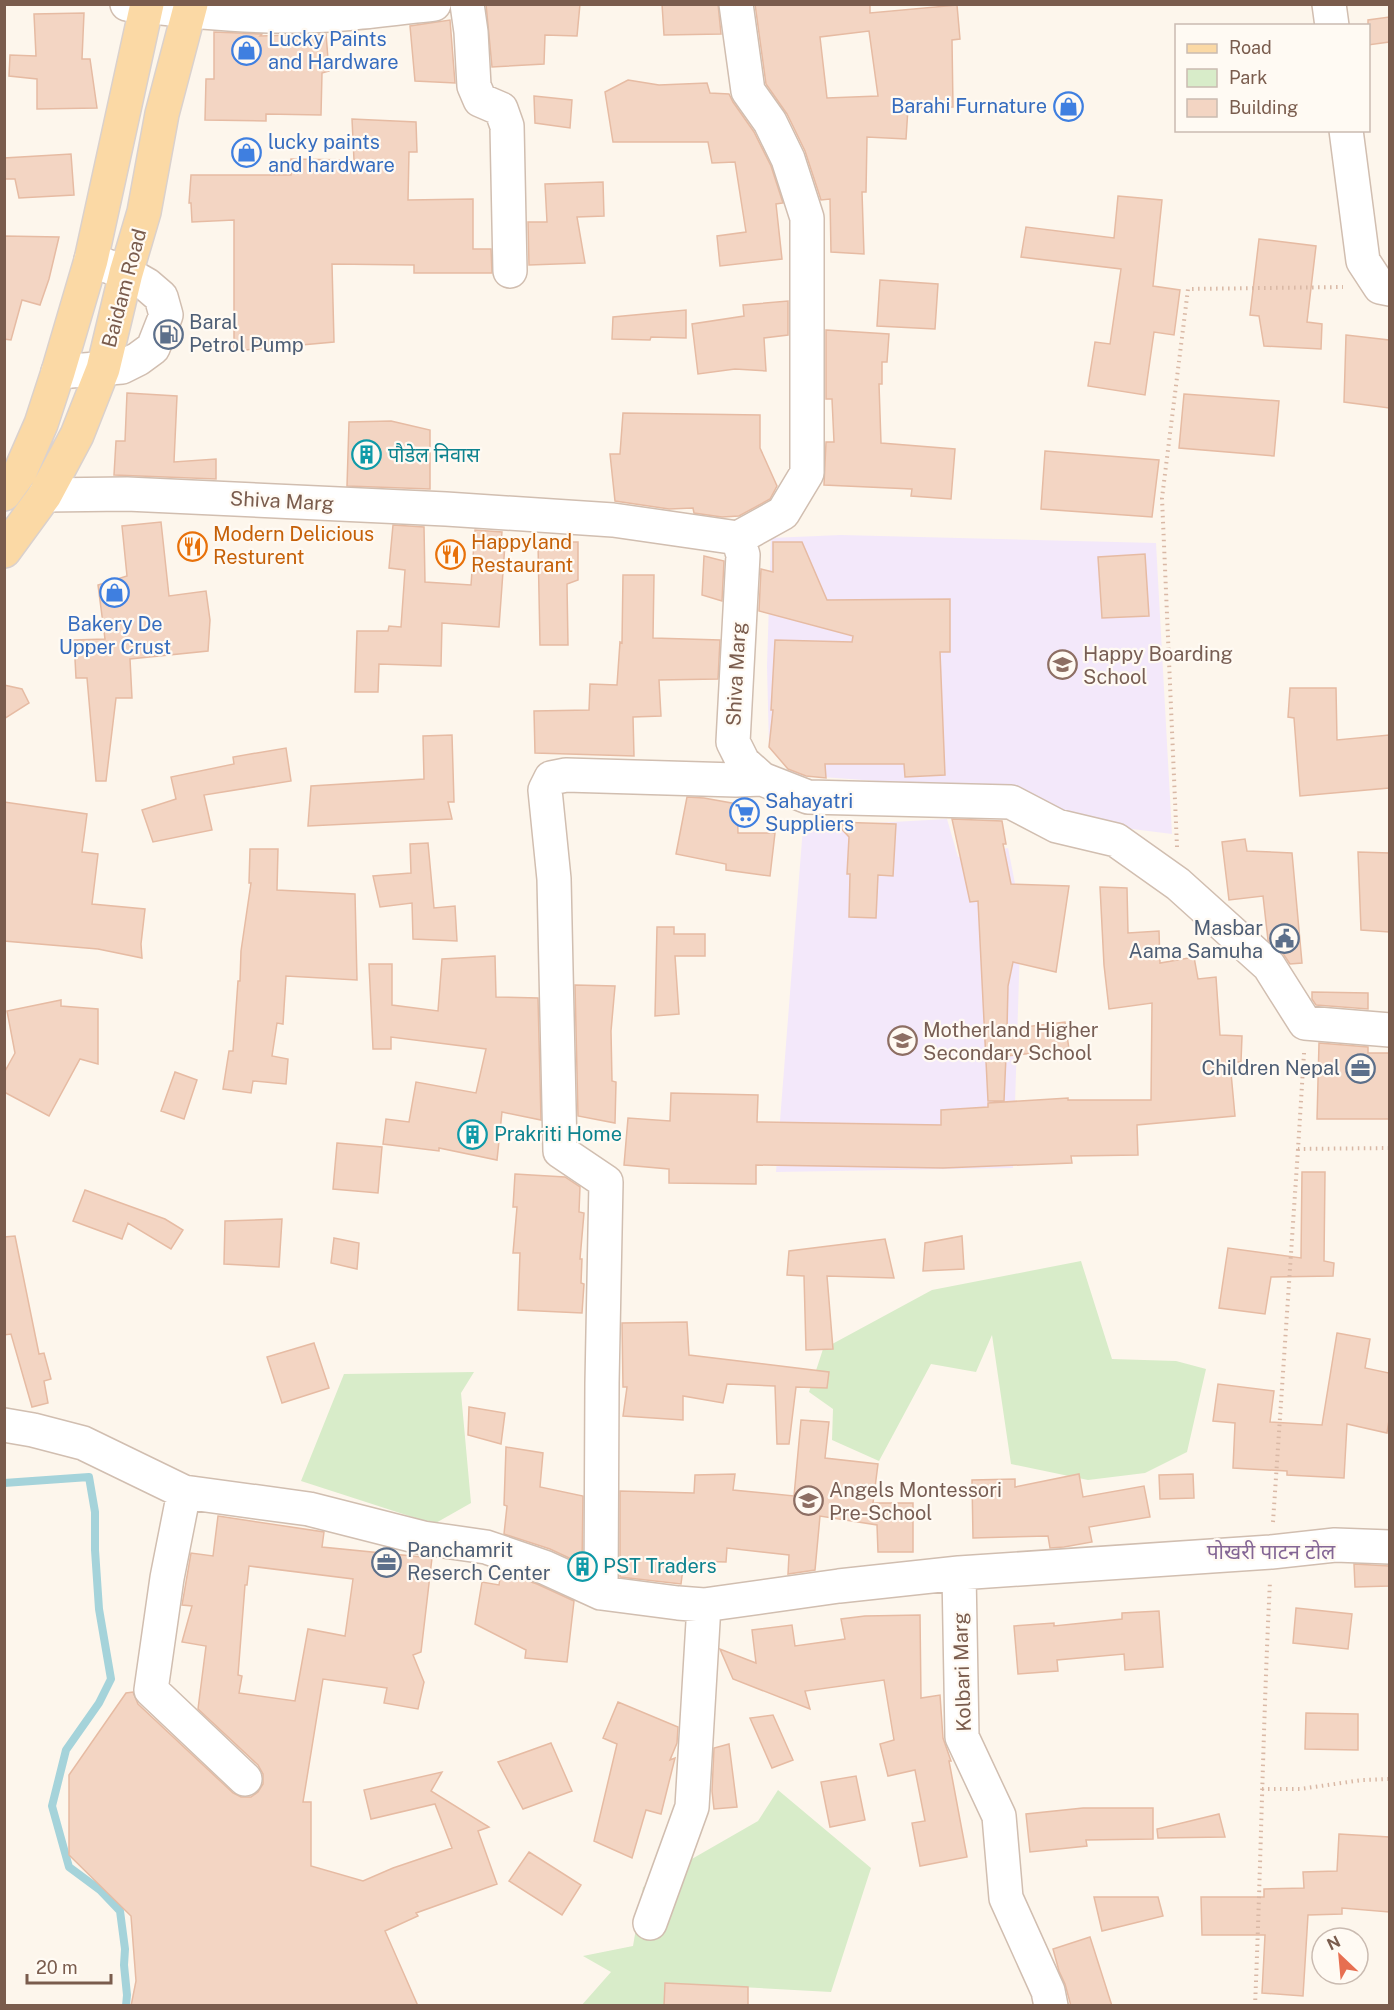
<svg xmlns="http://www.w3.org/2000/svg" width="1394" height="2010" font-family="'Public Sans','Noto Sans Devanagari',sans-serif">
  <style>
    .education { fill: #f3e8fa }
    .green { fill: #d8ecc9 }
    .lines { fill: none; stroke-linecap: round; stroke-linejoin: round }
    .stream { stroke: #a5d3da; stroke-width: 8 }
    .building { fill: #f3d5c3; stroke: #e6bba3; stroke-width: 1.5; fill-rule: evenodd }
    .minor-casing { stroke: #d1beb0; stroke-width: 36 }
    .major-casing { stroke: #dad1cd; stroke-width: 36 }
    .path { stroke: #d9b8a5; stroke-width: 4; stroke-dasharray: 1.5 4.5; stroke-linecap: butt }
    .minor { stroke: #fff; stroke-width: 33 }
    .major { stroke: #fbd9a5; stroke-width: 33 }
    .labels { text-anchor: middle; stroke-width: 4.5; stroke-linejoin: round; paint-order: stroke }
    .shop-label { font-size: 20px; fill: #366cbe; stroke: #fffaf3; text-anchor: start }
    .street-label { font-size: 20px; fill: #7a5c4d; stroke: #fffaf3 }
    .service-label { font-size: 20px; fill: #4e5e75; stroke: #fffaf3; text-anchor: start }
    .culture-label { font-size: 20px; fill: #0d838f; stroke: #fffaf3; text-anchor: start }
    .food-label { font-size: 20px; fill: #c56008; stroke: #fffaf3; text-anchor: start }
    .education-label { font-size: 20px; fill: #785e54; stroke: #fffaf3; text-anchor: start }
    .neighbourhood-label { font-size: 21px; fill: #846695; stroke: #fffaf3 }
  </style>
  <rect width="100%" height="100%" fill="#fdf6ec"/>
  <path class="education" d="M841 535 1156 543 1172 834 1100 825 961 787 794 775 769 747 767 666 771 538Z
    M947 819 958 857 1008 848 1021 914 1013 1168 776 1172 803 827Z"/>
  <path class="green" d="M1081 1261 1112 1359 1176 1361 1206 1369 1187 1452 1145 1473 1088 1480 1011 1464 992 1335 976 1372 931 1364 879 1461 832 1440 833 1409 809 1392 823 1349 932 1290Z
    M474 1372 461 1393 471 1503 434 1524 301 1481 344 1374Z
    M778 1790 871 1868 831 1992 666 1983 664 2005 581 2006 611 1972 583 1956 633 1946 643 1887 758 1821Z"/>
  <g class="lines">
    <path class="stream" d="M4 1483 89 1477 95 1512V1550L99 1609 111 1679 99 1703 66 1750 52 1806 69 1867 100 1890 120 1911 125 1949 124 1965 127 1995 126 2006"/>
  </g>
  <path class="building" d="M486 4H580L577 36 545 35 544 64 492 67Z
    M662 4H718L721 34 664 35Z
    M755 4H870V13L957 5 960 39 952 40 953 107 908 108 906 139 867 137 866 192H862L864 254 831 252 830 199 821 200 805 151 787 114 766 84ZM869 31 878 96 827 98 820 37Z
    M84 13 82 59H90L97 108 37 109V79L9 76 10 55 36 56 34 14Z
    M1389 17V42L1368 45V20Z
    M450 20 455 83 415 81 410 26Z
    M214 32 262 34 260 36 326 34 329 71 322 73 321 115 266 114V121L205 120 206 79H214Z
    M628 80 659 85 707 83 710 93 729 94 733 102 754 132 771 166 783 203 776 204 782 259 720 266 717 236 746 232 735 162 712 163 708 142H613L605 92Z
    M534 96 572 100 570 128 535 123Z
    M352 119 416 122 417 152H409L408 200 473 199V249H491L492 273H414V265L332 264 334 342 234 351V220L192 222 191 203H189L191 175H291V159L354 160Z
    M71 154 74 195 19 198 15 179H4V158Z
    M603 182 604 216 577 217 585 263 529 265 528 222H547L545 184Z
    M1118 196 1162 200 1153 286 1180 290 1174 335 1154 332 1145 395 1088 386 1095 342 1110 344 1121 269 1021 257 1026 227 1114 238Z
    M4 236 59 237 49 279 40 305 22 300 11 340 4 339Z
    M1259 239 1316 246 1307 322 1322 324 1321 349 1264 346 1259 316 1250 315Z
    M880 280 938 284 935 329 877 326Z
    M788 301V335L764 338 766 371 735 369 698 374 692 324 744 316 743 305Z
    M686 310V338L651 337 650 340 612 339 613 317Z
    M826 330 889 334 887 362H882V384H879L881 443 955 449 951 499 911 496 912 489 824 485 826 442H834L832 399H826Z
    M1346 335 1389 340V408L1344 402Z
    M127 393 177 396 174 462 216 459V479L114 475 116 441H125Z
    M1184 394 1279 401 1274 456 1179 448Z
    M623 413 760 415V448L777 486 770 499 739 516 722 517 694 513 693 508 669 509 615 501 610 454H620Z
    M391 421 430 430V489L347 486 349 422Z
    M1045 451 1159 460 1152 517 1041 509Z
    M161 522 169 596 206 591 210 620 208 651 130 659 132 698H116L106 781H96L87 678H76L74 640 105 639 98 585 127 576 122 526Z
    M393 525 424 527 425 582 471 585 475 530 502 532 501 544H505L499 627 442 623 441 666 379 664 378 692H355L357 631H388L389 626 401 627 405 570 389 568Z
    M547 542H578V580L567 584 568 645H540L538 543Z
    M773 542H802L827 600 950 599V652H940L945 775 905 777 904 764H825L826 778 806 776 788 769 769 747 773 710H771L775 640 852 642 853 636 759 611 761 569 773 572Z
    M1145 554 1149 616 1102 618 1098 557Z
    M704 556 724 561 722 601 702 595Z
    M623 575H654L653 638 720 640 718 679 659 680 661 716 633 717 634 756 535 753 534 711 589 710 590 684 617 685 620 642 622 643Z
    M4 685 22 689 29 703 4 719Z
    M1290 688H1336L1337 740 1389 735V788L1300 796 1294 718 1288 717Z
    M452 735 454 802H448L452 819 308 826 311 786 424 779 423 736Z
    M286 748 291 781 204 795 212 830 153 842 142 810 176 799 171 777 234 764 233 757Z
    M687 797 704 798 737 804 738 833H775L770 876 726 870V864L676 854Z
    M4 802 87 814 82 852 98 854 92 904 145 909 141 944 142 958 98 949 4 941Z
    M952 819 1002 821 1006 844H1003L1011 884 1069 886 1056 972 1013 962 1008 986 1007 1029 1065 1022 1069 1049 1006 1056 1004 1101H988L978 901 970 902Z
    M835 822 896 824 893 876 878 875 876 918 849 917 850 874H847L849 837Z
    M1245 839 1247 851 1292 853 1302 963 1290 964 1282 952 1268 940 1263 896 1229 900 1222 842Z
    M428 843 434 908 455 906 457 941 413 939 412 903 380 907 373 876 411 873 410 844Z
    M250 849H278L277 890 355 894 357 980 286 976 283 1024 277 1023 272 1056 288 1059 286 1084 253 1081 251 1093 223 1089 229 1051H233L238 981H240L241 951 251 883H249Z
    M1358 852 1389 853V932L1361 930Z
    M1100 887 1127 888 1128 933 1159 931 1160 963 1194 957 1198 979 1216 977 1220 1035 1242 1036 1241 1062H1230L1235 1116 1137 1125 1138 1155 1071 1156 1072 1163 943 1168 756 1165V1184L669 1183V1169L624 1165 628 1118 670 1121 671 1093 758 1095 757 1122 941 1125V1110L988 1107V1103L1068 1098V1100H1151L1152 1003 1109 1009 1104 965Z
    M657 927H674V934H705V956H675L679 1014 655 1016Z
    M495 956 496 997 538 998 541 1120 502 1112 497 1160 439 1148V1151L383 1144 386 1119 409 1122 416 1082 476 1093 486 1049 391 1037V1049H373L369 964H392V1005L438 1011 442 959Z
    M575 985 615 986 611 1031 612 1081 616 1082 615 1123 578 1116Z
    M1312 992 1368 993V1009L1316 1005 1312 999Z
    M61 1000V1006L98 1009V1064L80 1059 49 1116 4 1092V1073L15 1053 7 1011Z
    M1319 1043 1368 1047V1053H1389V1119H1317Z
    M175 1072 197 1080 184 1119 161 1111Z
    M337 1143 382 1147 378 1193 333 1189Z
    M1302 1172H1325L1324 1261 1334 1263 1333 1276 1271 1277 1265 1314 1219 1308 1228 1248 1301 1258Z
    M515 1174 565 1177 580 1187 579 1212 584 1213 580 1259H582L581 1283 584 1284 582 1313 518 1310 520 1253H513L517 1207H513Z
    M85 1190 165 1219 183 1230 171 1249 128 1223 122 1239 73 1221Z
    M282 1219 279 1267 224 1264 225 1221Z
    M15 1236 39 1354 44 1353 51 1379 44 1381 48 1403 32 1407 11 1334 4 1335V1237Z
    M962 1236 964 1269 923 1271 925 1243Z
    M334 1238 359 1243 357 1269 331 1263Z
    M885 1239 894 1278 827 1276 833 1349 806 1350 804 1276 787 1275 789 1251Z
    M687 1322 689 1355 829 1372 827 1388 796 1387 789 1444H777L775 1386 727 1384 723 1403 683 1396V1420L623 1416 627 1387H623L622 1323Z
    M1337 1333 1370 1339 1365 1368 1389 1373V1420L1387 1433 1347 1424 1344 1478 1287 1475V1471L1233 1468 1235 1423 1213 1421 1218 1384 1274 1391 1270 1422 1322 1425Z
    M314 1343 329 1388 282 1403 267 1357Z
    M469 1407 505 1413 501 1444 468 1435Z
    M801 1420 829 1422 825 1458 878 1464 873 1503H913V1552H878L877 1525 820 1516 815 1570 788 1574 789 1555 727 1548 726 1562 684 1561 681 1584 620 1577V1491L694 1493 695 1475 735 1474 733 1490 794 1496Z
    M506 1447 543 1453 540 1487 583 1496 582 1564 550 1549 504 1534 507 1506 504 1505Z
    M1079 1474 1083 1497 1144 1486 1150 1517 1089 1527 1092 1542 1064 1547 1050 1548 1048 1536 973 1538 972 1480 1015 1479V1487Z
    M1193 1474 1194 1498 1160 1499 1159 1475Z
    M218 1516 324 1532 322 1547 432 1558 421 1652 413 1655 424 1682 418 1709 384 1703 387 1688 323 1679 303 1802H311V1866L363 1881 393 1868 452 1848 435 1804 371 1819 364 1790 442 1772 431 1791 489 1827 478 1831 497 1884 416 1913 418 1916 385 1931 418 2006H131L136 1981 131 1916 69 1855V1775L126 1693 133 1692 138 1704 233 1793 241 1797H251L258 1792 263 1784V1774L258 1765 198 1709 206 1646 182 1642 192 1606 182 1605 191 1553 213 1556ZM249 1566 353 1579 345 1636 308 1629 295 1701 239 1693 242 1676 238 1675 245 1585H247Z
    M1354 1564 1389 1566V1586L1355 1587Z
    M501 1572 537 1584 574 1601 567 1662 525 1658 526 1650 475 1624 482 1582 499 1585Z
    M1296 1608 1352 1614 1348 1649 1293 1643Z
    M1159 1611 1163 1667 1125 1670 1124 1654 1057 1660 1058 1671 1018 1674 1014 1626 1054 1623V1626L1122 1619V1613Z
    M920 1615 921 1698 940 1695 943 1738 951 1761H949L967 1857 920 1866 912 1823 925 1821 915 1770 888 1776 880 1744 894 1740 884 1680 805 1691 810 1709 733 1679 720 1649 756 1663 752 1630 792 1625 795 1646 845 1639 841 1619 865 1616Z
    M618 1702 678 1727 677 1743 670 1760 675 1758 661 1814 646 1810 632 1858 594 1841 617 1744 603 1738Z
    M1306 1713 1358 1714V1750L1305 1749Z
    M773 1715 793 1760 772 1768 750 1718Z
    M551 1743 572 1791 523 1809 498 1762Z
    M729 1744 737 1807 714 1809 712 1791 714 1748Z
    M856 1776 865 1820 830 1827 821 1782Z
    M1083 1808H1153V1839L1086 1840 1087 1846 1030 1852 1026 1814Z
    M1219 1814 1225 1837 1158 1838 1157 1829Z
    M1339 1834 1389 1837V1912L1342 1908V1914L1308 1915 1303 1996 1262 1993 1265 1935H1202L1201 1897H1264V1889L1304 1888 1303 1872 1337 1871Z
    M529 1852 581 1885 562 1915 509 1881Z
    M1094 1897H1158L1163 1916 1102 1931Z
    M1090 1937 1112 2006H1071L1065 1984 1059 1971 1053 1949Z
    M665 1983 748 1987V2006H664Z"/>
  <g class="lines">
    <defs>
      <path id="minor" d="M127 4C179 10 230 16 282 16 333 17 383 10 434 4
        M467 4 471 32 474 86 480 100 501 109 507 126 510 271
        M736 4 748 91 770 122 788 159 807 218V473L783 513 738 538
        M1329 4 1332 26
        M1346 130 1363 261 1380 287 1390 289
        M58 372 122 367 138 359 153 348 166 315 161 297 147 285 126 273 91 260
        M45 495 127 494 446 509 613 520 738 538
        M738 538 743 555 733 742 743 762 762 779 808 797 1011 802 1057 826 1116 840 1178 884 1269 966 1305 1023 1390 1030
        M4 1425 33 1430 83 1443 184 1492 309 1509 423 1538 486 1547 544 1567 601 1593 678 1603 704 1605 839 1586 959 1573 1271 1552 1335 1545 1390 1547
        M184 1492 167 1578 151 1690 245 1779
        M959 1573 962 1737 999 1816 1006 1898 1048 1991 1051 2006
        M601 1593 602 1383 606 1182 560 1151 554 879 545 790 551 778 566 775 736 780 762 779
        M650 1923 692 1807 704 1605"/>
      <path id="major" d="M4 494 20 472 41 424 58 372 91 260 147 4
        M4 551 45 495 77 435 103 369 126 273 144 212 162 114 191 4"/>
    </defs>
    <use href="#minor" class="minor-casing"/>
    <use href="#major" class="major-casing"/>
    <path class="path" d="M1177 847 1162 498 1188 289 1343 287
      M1304 1053 1298 1149 1390 1148
      M1273 1522 1298 1149
      M1262 1789H1300L1362 1780 1390 1779
      M1255 2006C1261 1864 1263 1722 1270 1581"/>
    <use href="#minor" class="minor"/>
    <use href="#major" class="major"/>
  </g>
  <defs>
    <symbol id="shop-ring" viewBox="-11 -11 22 22"><circle r="9.5" fill="#fffaf3" stroke="#3f7fe0" stroke-width="1.5"/><path d="M-5-2.5h2.3a2.7 3.5 0 0 1 5.4 0H5L5.5 6h-11ZM-1.5-2.5h3a1.5 2.3 0 0 0-3 0Z" fill="#3f7fe0"/></symbol>
    <symbol id="fuel-ring" viewBox="-11 -11 22 22"><circle r="9.5" fill="#fffaf3" stroke="#5c6f8a" stroke-width="1.5"/><path d="M-5.5-6h7V0h2V4h1.3V-2.5L3-4.5l.8-.8L6-3V5H2.5V1h-1V6h-7ZM-4.2-4.7v3.2H.2V-4.7Z" fill="#5c6f8a"/></symbol>
    <symbol id="building-ring" viewBox="-11 -11 22 22"><circle r="9.5" fill="#fffaf3" stroke="#0f9aa8" stroke-width="1.5"/><path d="M-4-6H4V6H1V3H-1V6H-4ZM-2.5-4.3h1.7v1.8h-1.7ZM.8-4.3h1.7v1.8H.8ZM-2.5-1h1.7V.8h-1.7ZM.8-1h1.7V.8H.8Z" fill="#0f9aa8"/></symbol>
    <symbol id="restaurant-ring" viewBox="-11 -11 22 22"><circle r="9.5" fill="#fffaf3" stroke="#e8710a" stroke-width="1.5"/><path d="M-5-6h1v4h1v-4h1v4h1v-4h1v5L-1.5 .5V6h-2V.5L-5-1ZM5-6V6H3V1.5H1.5Q1.5-4 5-6Z" fill="#e8710a"/></symbol>
    <symbol id="school-ring" viewBox="-11 -11 22 22"><circle r="9.5" fill="#fffaf3" stroke="#8d6e63" stroke-width="1.5"/><path d="M0-5L7-2L0 1L-7-2ZM-4 1L0 2.5L4 1V4Q0 6-4 4Z" fill="#8d6e63"/></symbol>
    <symbol id="supermarket-ring" viewBox="-11 -11 22 22"><circle r="9.5" fill="#fffaf3" stroke="#3f7fe0" stroke-width="1.5"/><path d="M-6-5.5h2.5l.6 2H6L4.5 2H-2.5L-4.4-4H-6ZM-1.5 3.2a1.3 1.3 0 1 0 .1 0ZM3 3.2a1.3 1.3 0 1 0 .1 0Z" fill="#3f7fe0"/></symbol>
    <symbol id="civic-ring" viewBox="-11 -11 22 22"><circle r="9.5" fill="#fffaf3" stroke="#5c6f8a" stroke-width="1.5"/><path d="M-.6-6.5H3V-4.5H.6V-3L4-1V1h2V6H-6V1h2V-1L-.6-3ZM-1.2 2.5V6h2.4V2.5Z" fill="#5c6f8a"/></symbol>
    <symbol id="office-ring" viewBox="-11 -11 22 22"><circle r="9.5" fill="#fffaf3" stroke="#5c6f8a" stroke-width="1.5"/><path d="M-6-3h4V-5.5h4V-3h4V5H-6ZM-1-4.5V-3h2v-1.5ZM-6 0V1H6V0Z" fill="#5c6f8a"/></symbol>
  </defs>
  <g fill-rule="evenodd">
    <use href="#shop-ring" x="230" y="34" width="33" height="33"/>
    <use href="#shop-ring" x="1052" y="90" width="33" height="33"/>
    <use href="#shop-ring" x="230" y="136" width="33" height="33"/>
    <use href="#fuel-ring" x="152" y="318" width="33" height="33"/>
    <use href="#building-ring" x="350" y="438" width="33" height="33"/>
    <use href="#restaurant-ring" x="176" y="530" width="33" height="33"/>
    <use href="#restaurant-ring" x="434" y="538" width="33" height="33"/>
    <use href="#shop-ring" x="98" y="576" width="33" height="33"/>
    <use href="#school-ring" x="1046" y="648" width="33" height="33"/>
    <use href="#supermarket-ring" x="728" y="796" width="33" height="33"/>
    <use href="#civic-ring" x="1268" y="922" width="33" height="33"/>
    <use href="#school-ring" x="886" y="1024" width="33" height="33"/>
    <use href="#office-ring" x="1344" y="1052" width="33" height="33"/>
    <use href="#building-ring" x="456" y="1118" width="33" height="33"/>
    <use href="#school-ring" x="792" y="1484" width="33" height="33"/>
    <use href="#office-ring" x="370" y="1546" width="33" height="33"/>
    <use href="#building-ring" x="566" y="1550" width="33" height="33"/>
  </g>
  <g class="labels">
    <g class="shop-label">
      <text x="268" y="46">Lucky Paints<tspan x="268" dy="23">and Hardware</tspan></text>
      <text x="1047" y="113" text-anchor="end">Barahi Furnature</text>
      <text x="268" y="149">lucky paints<tspan x="268" dy="23">and hardware</tspan></text>
      <text x="115" y="631" text-anchor="middle">Bakery De<tspan x="115" dy="23">Upper Crust</tspan></text>
      <text x="765" y="808">Sahayatri<tspan x="765" dy="23">Suppliers</tspan></text>
    </g>
    <g class="street-label">
      <text transform="translate(124 288) rotate(-75)" y="7">Baidam Road</text>
      <text transform="translate(282 501) rotate(3)" y="7">Shiva Marg</text>
      <text transform="translate(736 674) rotate(-87)" y="7">Shiva Marg</text>
      <text transform="translate(962 1672) rotate(-92)" y="7">Kolbari Marg</text>
    </g>
    <g class="service-label">
      <text x="189" y="329">Baral<tspan x="189" dy="23">Petrol Pump</tspan></text>
      <text x="1263" y="935" text-anchor="end">Masbar<tspan x="1263" dy="23">Aama Samuha</tspan></text>
      <text x="1340" y="1075" text-anchor="end">Children Nepal</text>
      <text x="407" y="1557">Panchamrit<tspan x="407" dy="23">Reserch Center</tspan></text>
    </g>
    <g class="culture-label">
      <text x="388" y="462">पौडेल निवास</text>
      <text x="494" y="1141">Prakriti Home</text>
      <text x="603" y="1573">PST Traders</text>
    </g>
    <g class="food-label">
      <text x="213" y="541">Modern Delicious<tspan x="213" dy="23">Resturent</tspan></text>
      <text x="471" y="549">Happyland<tspan x="471" dy="23">Restaurant</tspan></text>
    </g>
    <g class="education-label">
      <text x="1083" y="661">Happy Boarding<tspan x="1083" dy="23">School</tspan></text>
      <text x="923" y="1037">Motherland Higher<tspan x="923" dy="23">Secondary School</tspan></text>
      <text x="829" y="1497">Angels Montessori<tspan x="829" dy="23">Pre-School</tspan></text>
    </g>
    <g class="neighbourhood-label">
      <text x="1271" y="1559">पोखरी पाटन टोल</text>
    </g>
  </g>
  <rect width="1394" height="2010" fill="none" stroke="#7a5c4d" stroke-width="12"/>
  <rect x="1175" y="24" width="195" height="108" fill="#fffaf3" stroke="#cabbb1" stroke-width="1.5"/>
  <rect x="1187" y="44" width="30" height="9" fill="#fbd9a5" stroke="#cabbb1" stroke-width="1.5"/>
  <text x="1229" y="54" font-size="18" fill="#7a5c4d">Road</text>
  <rect x="1187" y="69" width="30" height="18" fill="#d8ecc9" stroke="#cabbb1" stroke-width="1.5"/>
  <text x="1229" y="84" font-size="18" fill="#7a5c4d">Park</text>
  <rect x="1187" y="99" width="30" height="18" fill="#f3d5c3" stroke="#cabbb1" stroke-width="1.5"/>
  <text x="1229" y="114" font-size="18" fill="#7a5c4d">Building</text>
  <g transform="translate(1340 1956) rotate(334)"><circle r="28" fill="#fffaf3" stroke="#cabbb1" stroke-width="1.5"/>
  <path d="M0-4.5L10 22L0 15L-10 22Z" fill="#e76f51"/>
  <text y="-9" font-size="16" font-weight="bold" text-anchor="middle" fill="#7a5c4d">N</text>
  </g>
  <path d="M27 1974v9h84v-9" fill="none" stroke="#7a5c4d" stroke-width="3"/>
  <text x="36" y="1974" font-size="18" fill="#7a5c4d" stroke="#fffaf3" stroke-width="4.5" paint-order="stroke">20 m</text>
</svg>
